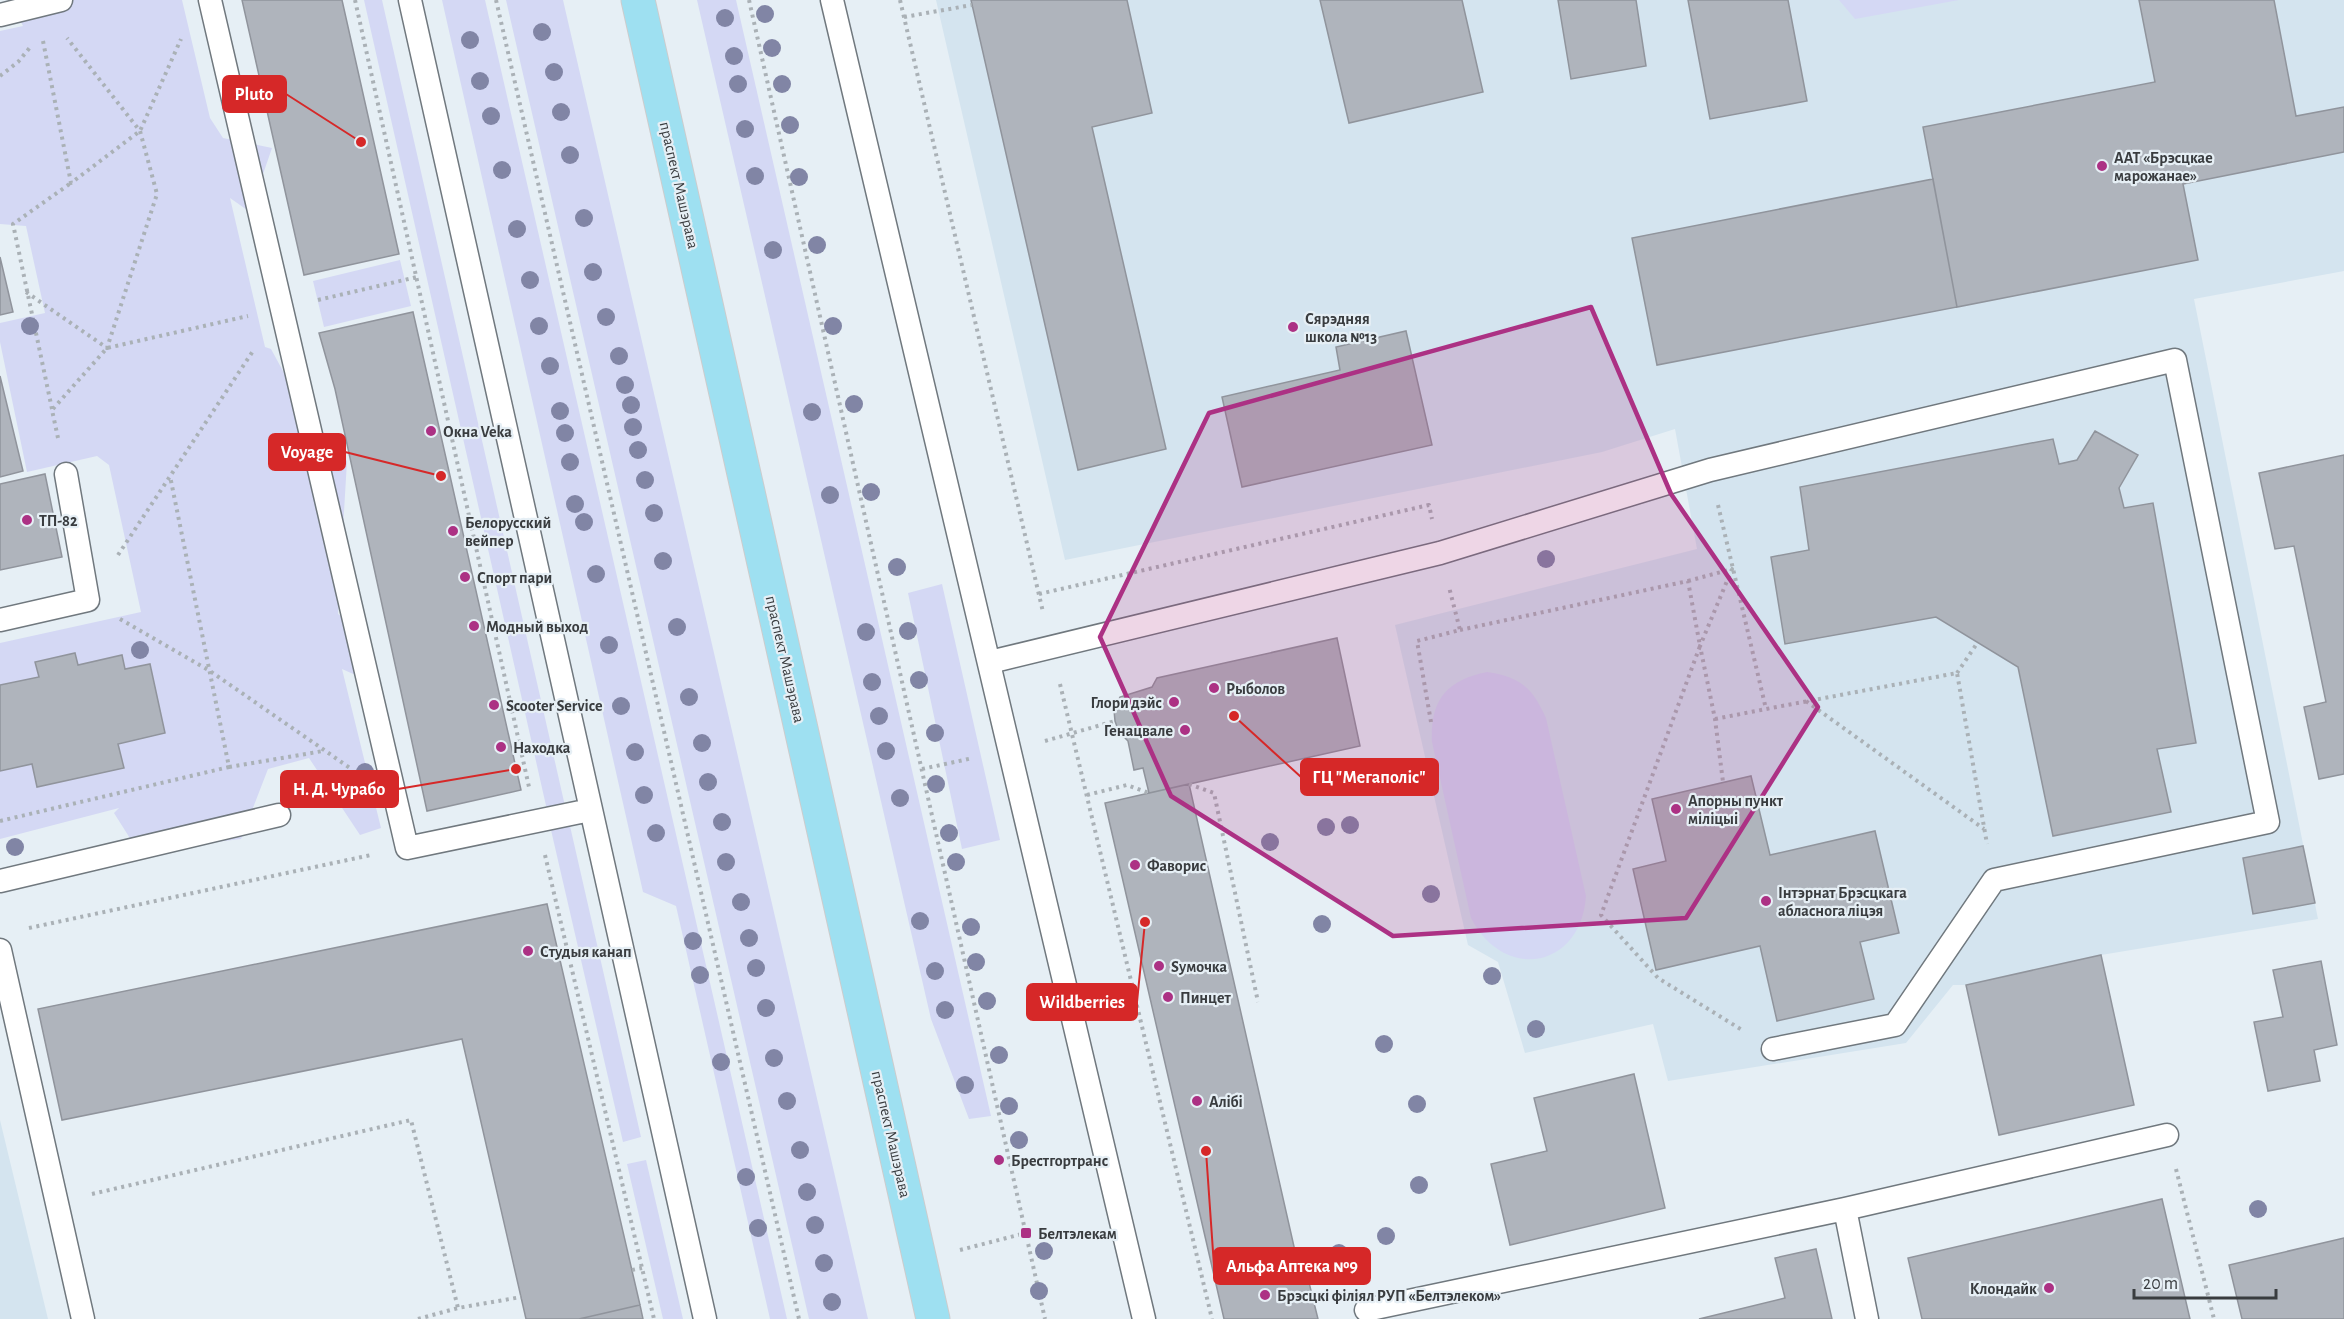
<svg xmlns="http://www.w3.org/2000/svg" width="2344" height="1319" font-family="'Alegreya Sans',sans-serif">
  <style>
    .built { fill: #d4e4ef }
    .green { fill: #d4d8f4 }
    .building { fill: #afb4bc; stroke: #90949c; stroke-width: 1.5 }
    .lines { fill: none; stroke-linecap: round; stroke-linejoin: round }
    .lane-casing { stroke: #70787e; stroke-width: 25 }
    .primary-casing { stroke: #cccccd; stroke-width: 35 }
    .path { stroke: #aab1b6; stroke-width: 4; stroke-dasharray: 3 4.5; stroke-linecap: butt }
    .lane { stroke: #fff; stroke-width: 22 }
    .primary { stroke: #9ee0f1; stroke-width: 33 }
    .tree { fill: #8185a5 }
    .marked { fill: #ac3184; fill-opacity: 0.2; stroke: #ac3184; stroke-width: 4.5; stroke-linejoin: round }
    .poi-dot { fill: #ac3184; stroke: #e6eff5; stroke-width: 2 }
    .labels { text-anchor: middle; stroke-width: 4.5; stroke-linejoin: round; paint-order: stroke }
    .poi-label { font-size: 16px; font-weight: bold; fill: #393c3f; stroke: #e6eff5; text-anchor: start }
    .street-label { font-size: 16px; fill: #393c3f; stroke: #e6eff5 }
    .leader { fill: none; stroke: #d62828; stroke-width: 2 }
    .callout-dot { fill: #d62828; stroke: #e6eff5; stroke-width: 2 }
    .callout { fill: #d62828; stroke: #d62828; stroke-width: 2 }
    .callout-label { font-size: 18px; text-anchor: middle; font-weight: bold; fill: #fff }
  </style>
  <rect width="100%" height="100%" fill="#e6eff5"/>
  <path class="built" d="M936 0H2344V271L2194 299 2318 919 2101 955 1966 985H1953L1906 1043 1668 1081 1653 1024 1525 1053 1498 962 1468 945 1395 625 1697 549 1675 429 1602 452 1065 560Z
    M0 1120 48 1319H0Z"/>
  <path class="green" d="M26 0H182L210 118 223 138 272 148 250 212 230 198 265 347 271 349 315 430 347 461 338 614 363 630 360 677 342 669 381 828 360 835 309 758 268 769 241 839 138 851 114 813 119 808 0 839V643L141 612 109 465 97 456 27 472 0 342V323L45 313 26 226 0 224V31L23 26 17 14Z
    M364 0H382L565 806 547 810Z
    M442 0H485L787 1319H770L676 906 643 892Z
    M506 0H563L868 1319H809Z
    M697 0H736L991 1116 969 1119 931 1019Z
    M1839 0H1959L1855 19Z
    M400 260 411 306 324 327 313 281Z
    M942 584 1000 840 962 849 908 593Z
    M1487 672C1520 677 1532 687 1546 718L1586 896C1581 969 1504 982 1471 918L1432 742C1430 701 1446 680 1487 672Z
    M570 826 641 1137 623 1142 551 830Z
    M646 1160 683 1319H663L627 1164Z"/>
  <path class="building" d="M242 0H342L399 254 304 275Z
    M971 0H1127L1152 113 1092 127 1166 449 1078 470Z
    M1320 0H1462L1483 92 1349 123Z
    M1558 0H1636L1646 66 1571 79Z
    M1688 0H1788L1807 101 1710 119Z
    M2139 0H2274L2296 116 2344 107V152L2183 184 2198 260 1957 307 1923 127 2155 82Z
    M1933 179 1957 307 1657 365 1632 238Z
    M0 257 13 312 0 315Z
    M413 312 521 790 427 811 335 389 319 333Z
    M1406 331 1432 445 1242 487 1222 397 1340 370 1336 347Z
    M0 376 23 471 0 477Z
    M2095 431 2138 455 2119 488 2124 508 2153 503 2196 743 2157 749 2171 812 2053 836 2018 667 1936 617 1785 644 1771 557 1809 550 1800 487 2053 439 2059 464 2077 460Z
    M2344 455V774L2319 779 2304 707 2326 702 2294 546 2275 549 2259 473Z
    M45 474 62 557 0 570V484Z
    M1337 638 1360 746 1149 793 1143 768 1134 770 1128 741 1119 732 1115 721 1114 710 1120 697 1152 687 1157 678Z
    M75 653 78 665 122 655 125 669 150 664 165 733 118 744 124 768 37 787 32 764 0 771V685L39 677 35 662Z
    M1751 776 1770 855 1875 831 1899 933 1860 942 1874 999 1777 1021 1760 946 1656 970 1633 869 1666 861 1652 799Z
    M1189 784 1295 1251 1213 1271 1105 803Z
    M2303 846 2315 903 2253 914 2243 858Z
    M547 904 640 1305 579 1319H526L462 1039 62 1120 38 1009Z
    M2101 955 2134 1105 1999 1135 1966 985Z
    M2321 961 2337 1045 2314 1050 2320 1081 2268 1091 2254 1022 2283 1017 2273 970Z
    M1634 1074 1665 1208 1510 1245 1491 1164 1547 1151 1534 1098Z
    M2162 1199 2190 1319H1922L1908 1258Z
    M2344 1238V1319H2242L2229 1265Z
    M1816 1249 1832 1319H1699L1785 1298 1775 1258Z
    M1301 1250 1318 1319H1224L1213 1271Z
    M640 1305 643 1319H579Z"/>
  <g class="lines">
    <defs>
      <path id="lane" d="M210 0 407 848 590 810
        M410 0 705 1319
        M832 0 1144 1319
        M0 15 61 0
        M0 620 88 600 66 474
        M990 662 1440 553 1710 470 2175 360 2268 822 1994 880 1895 1025 1773 1049
        M0 881 279 815
        M0 950 83 1319
        M1845 1209 1867 1319
        M1366 1310 1845 1209 2167 1135"/>
      <path id="primary" d="M638 0 933 1319"/>
    </defs>
    <use href="#lane" class="lane-casing"/>
    <use href="#primary" class="primary-casing"/>
    <path class="path" d="M355 0 529 787
      M496 0 799 1319
      M749 0 1045 1319
      M900 0 1043 612
      M904 17 972 5
      M43 41 71 183 140 131 181 39
      M0 76 18 62 32 45
      M26 292 107 348 157 194 140 131 67 38
      M318 300 417 277
      M52 409 13 224 71 183
      M58 438 52 410 107 348 248 316
      M1718 505 1766 709 1957 673 1987 844
      M118 555 253 351
      M1688 581 1732 569 1700 646 1715 719 1723 782
      M1039 594 1429 505 1432 519
      M120 619 210 671 350 768
      M1460 630 1688 581 1700 646 1601 915 1658 978 1742 1030
      M1957 673 1978 642
      M1060 684 1212 1319
      M1806 701 1984 829
      M1715 719 1766 709
      M1431 722 1417 641 1460 630 1449 587
      M1045 741 1115 721
      M229 767 323 751
      M922 769 973 758
      M1189 784 1214 793 1258 1002
      M1087 795 1127 785 1149 793
      M0 821 229 767 170 476
      M545 855 654 1319
      M29 928 371 855
      M2176 1169 2214 1319
      M92 1194 411 1120 458 1308
      M960 1250 1026 1233
      M632 1270 642 1268
      M418 1319 458 1308 521 1297"/>
    <use href="#lane" class="lane"/>
    <use href="#primary" class="primary"/>
  </g>
  <g class="tree">
    <circle cx="765" cy="14" r="9"/>
    <circle cx="725" cy="18" r="9"/>
    <circle cx="542" cy="32" r="9"/>
    <circle cx="470" cy="40" r="9"/>
    <circle cx="772" cy="48" r="9"/>
    <circle cx="734" cy="56" r="9"/>
    <circle cx="554" cy="72" r="9"/>
    <circle cx="480" cy="81" r="9"/>
    <circle cx="738" cy="84" r="9"/>
    <circle cx="782" cy="84" r="9"/>
    <circle cx="561" cy="112" r="9"/>
    <circle cx="491" cy="116" r="9"/>
    <circle cx="790" cy="125" r="9"/>
    <circle cx="745" cy="129" r="9"/>
    <circle cx="570" cy="155" r="9"/>
    <circle cx="502" cy="170" r="9"/>
    <circle cx="755" cy="176" r="9"/>
    <circle cx="799" cy="177" r="9"/>
    <circle cx="584" cy="218" r="9"/>
    <circle cx="517" cy="229" r="9"/>
    <circle cx="817" cy="245" r="9"/>
    <circle cx="773" cy="250" r="9"/>
    <circle cx="593" cy="272" r="9"/>
    <circle cx="530" cy="280" r="9"/>
    <circle cx="606" cy="317" r="9"/>
    <circle cx="30" cy="326" r="9"/>
    <circle cx="539" cy="326" r="9"/>
    <circle cx="833" cy="326" r="9"/>
    <circle cx="619" cy="356" r="9"/>
    <circle cx="550" cy="366" r="9"/>
    <circle cx="625" cy="385" r="9"/>
    <circle cx="854" cy="404" r="9"/>
    <circle cx="631" cy="405" r="9"/>
    <circle cx="560" cy="411" r="9"/>
    <circle cx="812" cy="412" r="9"/>
    <circle cx="633" cy="427" r="9"/>
    <circle cx="565" cy="433" r="9"/>
    <circle cx="638" cy="450" r="9"/>
    <circle cx="570" cy="462" r="9"/>
    <circle cx="645" cy="480" r="9"/>
    <circle cx="871" cy="492" r="9"/>
    <circle cx="830" cy="495" r="9"/>
    <circle cx="575" cy="504" r="9"/>
    <circle cx="654" cy="513" r="9"/>
    <circle cx="584" cy="522" r="9"/>
    <circle cx="1546" cy="559" r="9"/>
    <circle cx="663" cy="561" r="9"/>
    <circle cx="897" cy="567" r="9"/>
    <circle cx="596" cy="574" r="9"/>
    <circle cx="677" cy="627" r="9"/>
    <circle cx="908" cy="631" r="9"/>
    <circle cx="866" cy="632" r="9"/>
    <circle cx="609" cy="645" r="9"/>
    <circle cx="140" cy="650" r="9"/>
    <circle cx="919" cy="680" r="9"/>
    <circle cx="872" cy="682" r="9"/>
    <circle cx="689" cy="697" r="9"/>
    <circle cx="621" cy="706" r="9"/>
    <circle cx="879" cy="716" r="9"/>
    <circle cx="935" cy="733" r="9"/>
    <circle cx="702" cy="743" r="9"/>
    <circle cx="886" cy="751" r="9"/>
    <circle cx="635" cy="752" r="9"/>
    <circle cx="365" cy="772" r="9"/>
    <circle cx="708" cy="782" r="9"/>
    <circle cx="936" cy="784" r="9"/>
    <circle cx="644" cy="795" r="9"/>
    <circle cx="900" cy="798" r="9"/>
    <circle cx="722" cy="822" r="9"/>
    <circle cx="1350" cy="825" r="9"/>
    <circle cx="1326" cy="827" r="9"/>
    <circle cx="656" cy="833" r="9"/>
    <circle cx="949" cy="833" r="9"/>
    <circle cx="1270" cy="842" r="9"/>
    <circle cx="15" cy="847" r="9"/>
    <circle cx="726" cy="862" r="9"/>
    <circle cx="956" cy="862" r="9"/>
    <circle cx="1431" cy="894" r="9"/>
    <circle cx="741" cy="902" r="9"/>
    <circle cx="920" cy="921" r="9"/>
    <circle cx="1322" cy="924" r="9"/>
    <circle cx="971" cy="927" r="9"/>
    <circle cx="749" cy="938" r="9"/>
    <circle cx="693" cy="941" r="9"/>
    <circle cx="976" cy="962" r="9"/>
    <circle cx="756" cy="968" r="9"/>
    <circle cx="935" cy="971" r="9"/>
    <circle cx="700" cy="975" r="9"/>
    <circle cx="1492" cy="976" r="9"/>
    <circle cx="987" cy="1001" r="9"/>
    <circle cx="766" cy="1008" r="9"/>
    <circle cx="945" cy="1010" r="9"/>
    <circle cx="1536" cy="1029" r="9"/>
    <circle cx="1384" cy="1044" r="9"/>
    <circle cx="999" cy="1055" r="9"/>
    <circle cx="774" cy="1058" r="9"/>
    <circle cx="721" cy="1062" r="9"/>
    <circle cx="965" cy="1085" r="9"/>
    <circle cx="787" cy="1101" r="9"/>
    <circle cx="1417" cy="1104" r="9"/>
    <circle cx="1009" cy="1106" r="9"/>
    <circle cx="1019" cy="1140" r="9"/>
    <circle cx="800" cy="1150" r="9"/>
    <circle cx="746" cy="1177" r="9"/>
    <circle cx="1419" cy="1185" r="9"/>
    <circle cx="807" cy="1192" r="9"/>
    <circle cx="2258" cy="1209" r="9"/>
    <circle cx="815" cy="1225" r="9"/>
    <circle cx="758" cy="1228" r="9"/>
    <circle cx="1386" cy="1236" r="9"/>
    <circle cx="1044" cy="1251" r="9"/>
    <circle cx="1339" cy="1253" r="9"/>
    <circle cx="824" cy="1263" r="9"/>
    <circle cx="1039" cy="1291" r="9"/>
    <circle cx="832" cy="1302" r="9"/>
  </g>
  <path class="marked" d="M1591 307 1671 494 1818 707 1686 918 1393 936 1171 796 1100 637 1209 413Z"/>
  <g class="poi-dot">
    <circle cx="2102" cy="166" r="6"/>
    <circle cx="1293" cy="327" r="6"/>
    <circle cx="431" cy="431" r="6"/>
    <circle cx="27" cy="520" r="6"/>
    <circle cx="453" cy="531" r="6"/>
    <circle cx="465" cy="577" r="6"/>
    <circle cx="474" cy="626" r="6"/>
    <circle cx="1214" cy="688" r="6"/>
    <circle cx="1174" cy="702" r="6"/>
    <circle cx="494" cy="705" r="6"/>
    <circle cx="1185" cy="730" r="6"/>
    <circle cx="501" cy="747" r="6"/>
    <circle cx="1676" cy="809" r="6"/>
    <circle cx="1135" cy="865" r="6"/>
    <circle cx="1766" cy="901" r="6"/>
    <circle cx="528" cy="951" r="6"/>
    <circle cx="1159" cy="966" r="6"/>
    <circle cx="1168" cy="997" r="6"/>
    <circle cx="1197" cy="1101" r="6"/>
    <circle cx="999" cy="1160" r="6"/>
    <rect x="1020" y="1227" width="12" height="12" rx="3"/>
    <circle cx="2049" cy="1288" r="6"/>
    <circle cx="1265" cy="1295" r="6"/>
  </g>
  <g class="labels">
    <g class="poi-label">
      <text x="2114" y="163">ААТ «Брэсцкае<tspan x="2114" dy="18">марожанае»</tspan></text>
      <text x="1305" y="324">Сярэдняя<tspan x="1305" dy="18">школа №13</tspan></text>
      <text x="443" y="437">Окна Veka</text>
      <text x="39" y="526">ТП-82</text>
      <text x="465" y="528">Белорусский<tspan x="465" dy="18">вейпер</tspan></text>
      <text x="477" y="583">Спорт пари</text>
      <text x="486" y="632">Модный выход</text>
      <text x="1226" y="694">Рыболов</text>
      <text x="1162" y="708" text-anchor="end">Глори дэйс</text>
      <text x="506" y="711">Scooter Service</text>
      <text x="1173" y="736" text-anchor="end">Генацвале</text>
      <text x="513" y="753">Находка</text>
      <text x="1688" y="806">Апорны пункт<tspan x="1688" dy="18">міліцыі</tspan></text>
      <text x="1147" y="871">Фаворис</text>
      <text x="1778" y="898">Інтэрнат Брэсцкага<tspan x="1778" dy="18">абласнога ліцэя</tspan></text>
      <text x="540" y="957">Студыя канап</text>
      <text x="1171" y="972">Sумочка</text>
      <text x="1180" y="1003">Пинцет</text>
      <text x="1209" y="1107">Алібі</text>
      <text x="1011" y="1166">Брестгортранс</text>
      <text x="1038" y="1239">Белтэлекам</text>
      <text x="2037" y="1294" text-anchor="end">Клондайк</text>
      <text x="1277" y="1301">Брэсцкі філіял РУП «Белтэлеком»</text>
    </g>
    <g class="street-label">
      <text transform="translate(680 185) rotate(77)" y="6">праспект Машэрава</text>
      <text transform="translate(786 659) rotate(77)" y="6">праспект Машэрава</text>
      <text transform="translate(892 1134) rotate(77)" y="6">праспект Машэрава</text>
    </g>
  </g>
  <path class="leader" d="M361 142L286 94M441 476L345 452M1234 716L1301 777M516 769L398 789M1145 922L1137 1002M1206 1151L1214 1266"/>
  <g class="callout-dot">
    <circle cx="361" cy="142" r="6"/>
    <circle cx="441" cy="476" r="6"/>
    <circle cx="1234" cy="716" r="6"/>
    <circle cx="516" cy="769" r="6"/>
    <circle cx="1145" cy="922" r="6"/>
    <circle cx="1206" cy="1151" r="6"/>
  </g>
  <g class="callout">
    <rect x="223" y="76" width="63" height="36" rx="6"/>
    <rect x="269" y="434" width="76" height="36" rx="6"/>
    <rect x="1301" y="759" width="137" height="36" rx="6"/>
    <rect x="281" y="771" width="117" height="36" rx="6"/>
    <rect x="1027" y="984" width="110" height="36" rx="6"/>
    <rect x="1214" y="1248" width="156" height="36" rx="6"/>
  </g>
  <g class="callout-label">
    <text x="254" y="100">Pluto</text>
    <text x="307" y="458">Voyage</text>
    <text x="1369" y="783">ГЦ "Мегаполіс"</text>
    <text x="339" y="795">Н. Д. Чурабо</text>
    <text x="1082" y="1008">Wildberries</text>
    <text x="1292" y="1272">Альфа Аптека №9</text>
  </g>
  <path d="M2134 1289v9h142v-9" fill="none" stroke="#393c3f" stroke-width="3"/>
  <text x="2143" y="1289" font-size="18" fill="#393c3f" stroke="#e6eff5" stroke-width="4.5" paint-order="stroke">20 m</text>
</svg>
